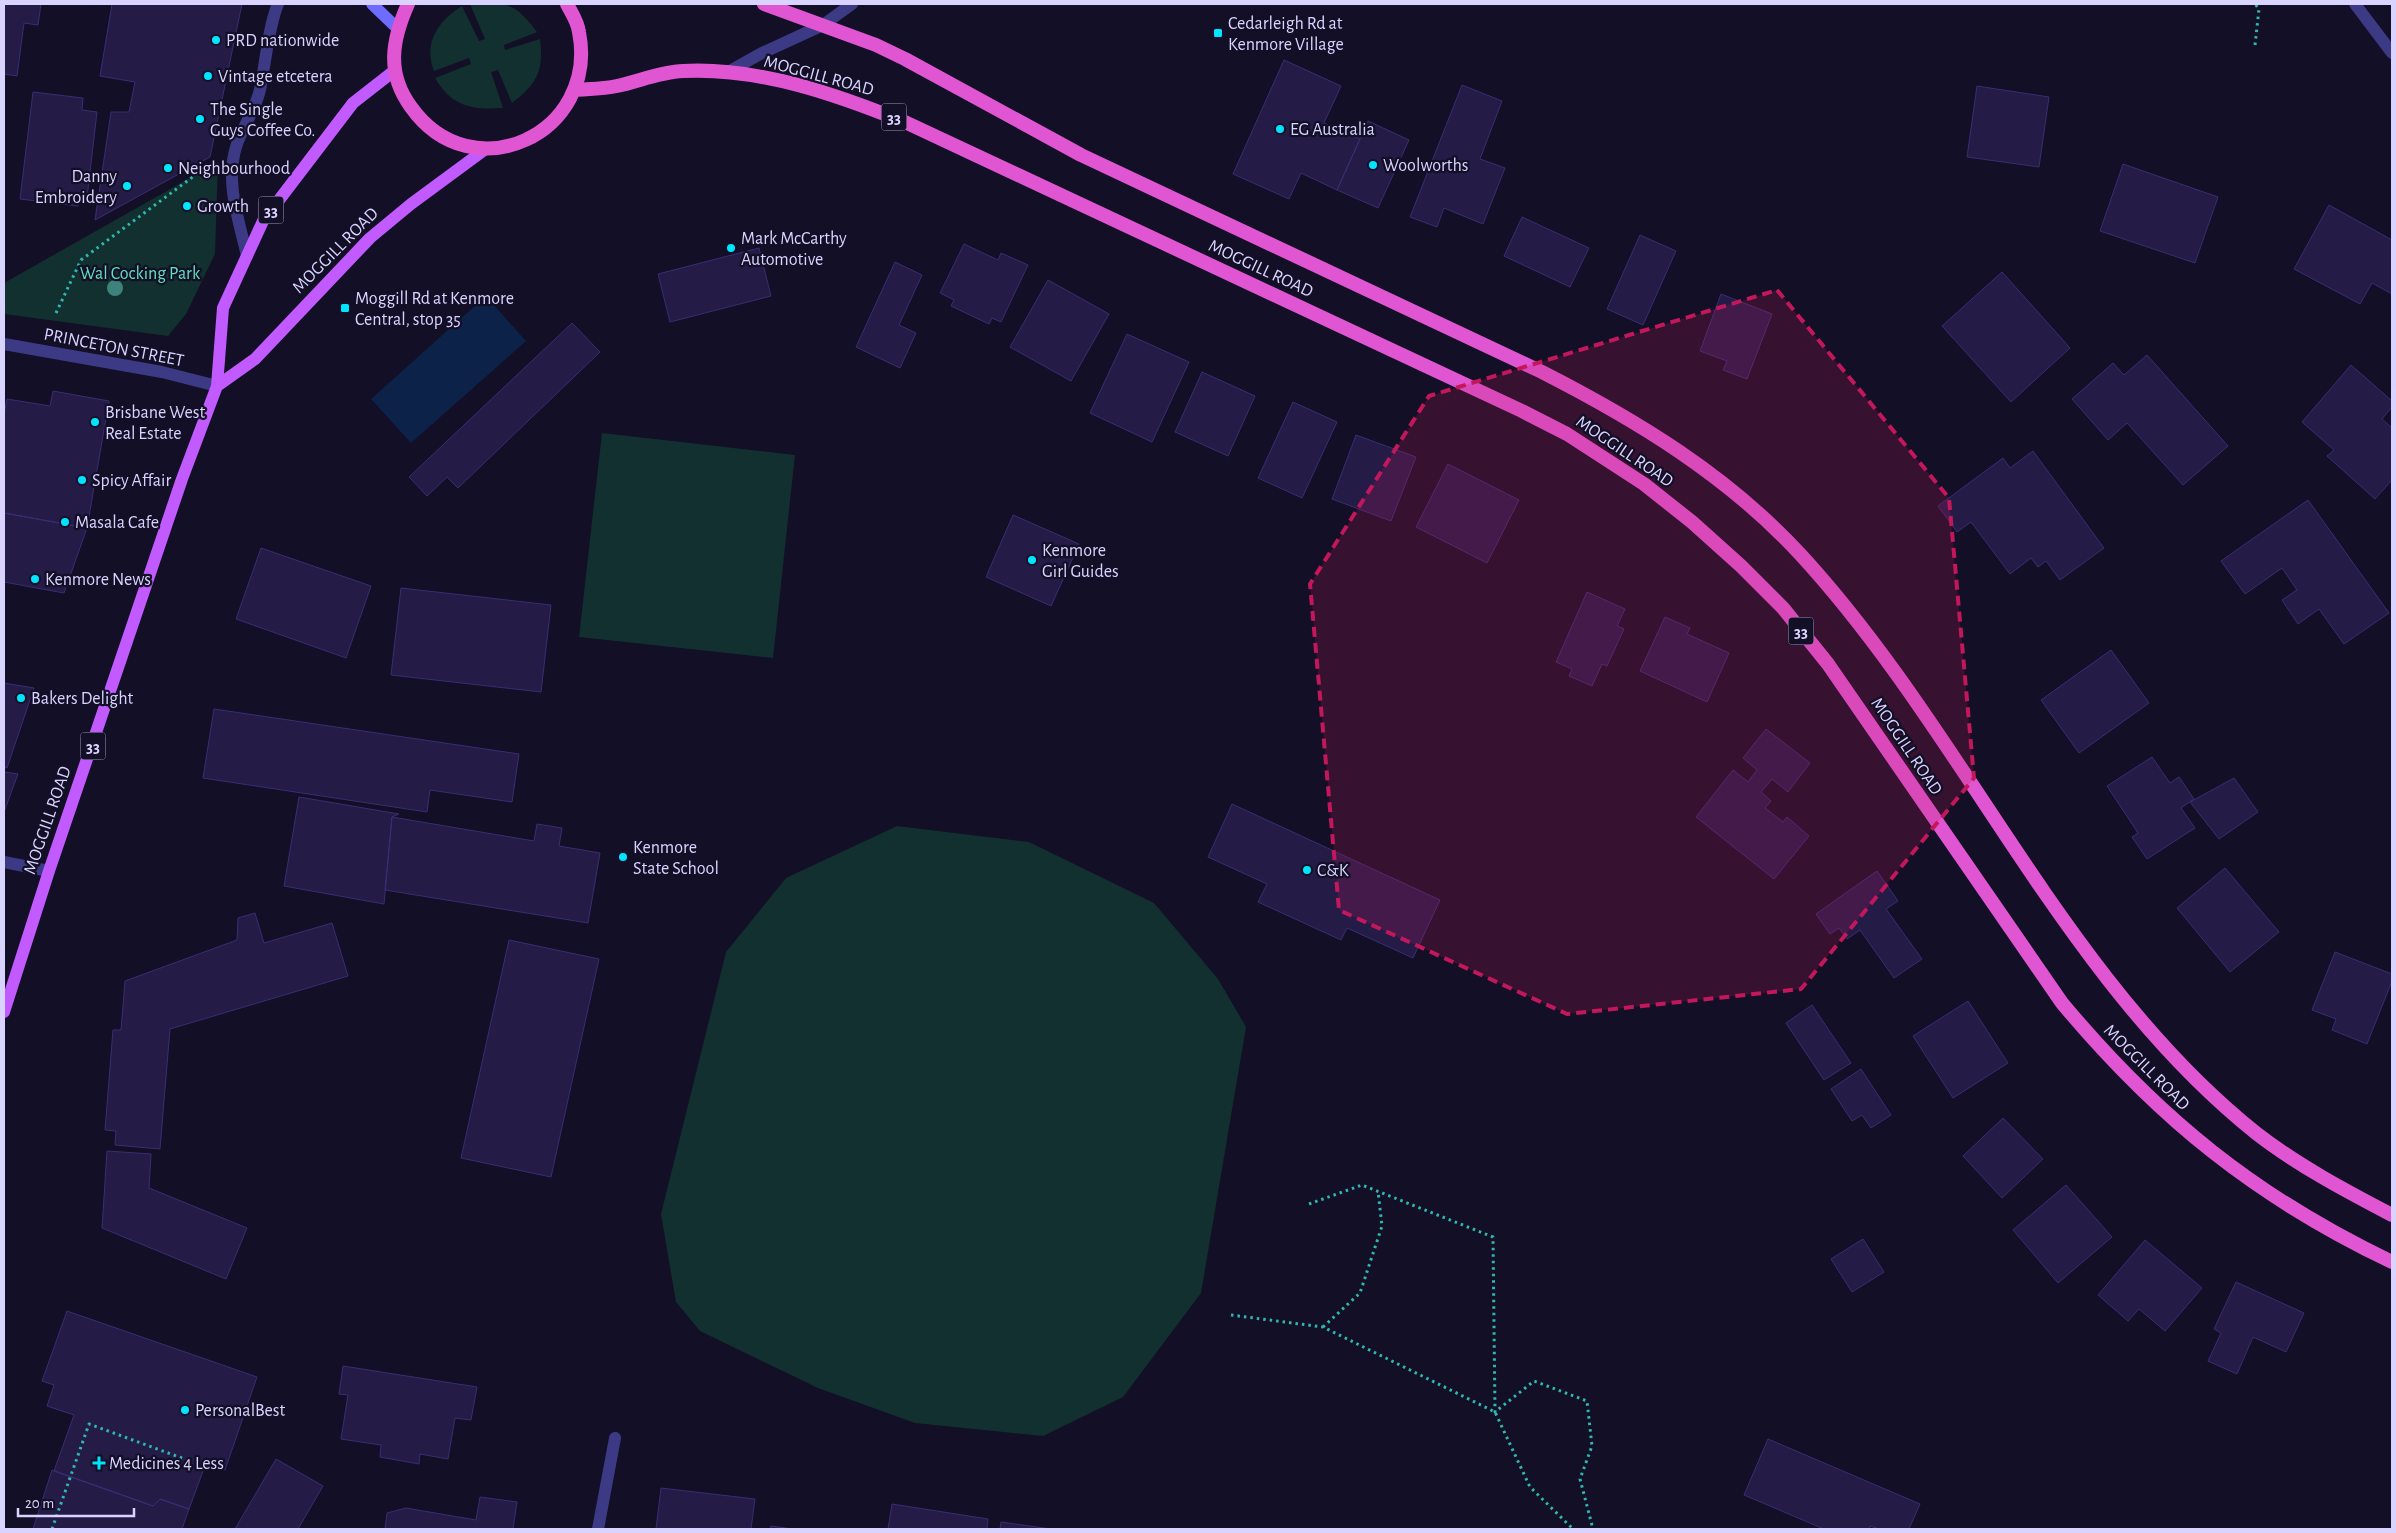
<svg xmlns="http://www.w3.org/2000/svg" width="2396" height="1533" font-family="'Alegreya Sans',sans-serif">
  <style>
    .green { fill: #12302f }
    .water { fill: #0c2248 }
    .building { fill: #241b47; stroke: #3b2d73 }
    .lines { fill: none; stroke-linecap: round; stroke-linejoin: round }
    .path { stroke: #2fb8b0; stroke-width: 3; stroke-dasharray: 2.5 4; stroke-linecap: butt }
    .service { stroke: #3d3a85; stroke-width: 12 }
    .minor { stroke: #3d3a85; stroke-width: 12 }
    .tertiary { stroke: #3d3a85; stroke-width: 12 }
    .secondary { stroke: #6f6bff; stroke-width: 12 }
    .primary { stroke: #c25bff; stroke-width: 12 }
    .trunk { stroke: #e055d1; stroke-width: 14 }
    .tree { fill: #3d827b }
    .marked { fill: #c2185b; fill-opacity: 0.2; stroke: #c2185b; stroke-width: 4; stroke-dasharray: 10 6; stroke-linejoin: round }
    .poi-dot { fill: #00e5ff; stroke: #130f26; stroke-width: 2 }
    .labels { text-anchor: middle; stroke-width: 4.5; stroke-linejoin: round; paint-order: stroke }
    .shield { fill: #130f26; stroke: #9e99be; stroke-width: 1 }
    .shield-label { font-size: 16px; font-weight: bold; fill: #d9d4ff }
    .poi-label { font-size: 18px; fill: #d9d4ff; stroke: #130f26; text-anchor: start }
    .street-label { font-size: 18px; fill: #d9d4ff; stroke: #130f26 }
    .park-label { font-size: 18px; fill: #5fe0c0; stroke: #130f26 }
  </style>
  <rect width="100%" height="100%" fill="#130f26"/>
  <path class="green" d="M470 4C509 4 513 0 537 32L504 45 505 50 540 39C544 71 537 84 512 103L498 70 491 72 503 108C472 110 452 107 435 78L471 64 469 58 434 71C423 43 438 21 462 6L479 41 485 39Z
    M218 162 215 254 186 314 168 336 4 314V283Z
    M602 433 795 455 773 658 579 637Z
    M897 826 1029 842 1154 903 1218 979 1246 1027 1201 1293 1123 1397 1043 1436 915 1423 818 1388 700 1331 676 1302 661 1214 726 952 786 878Z"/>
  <path class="water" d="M486 296 526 341 411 443 371 399Z"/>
  <path class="building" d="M4 4H41L38 25 24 23 17 76 4 74Z
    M112 4H242L210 157 95 220 111 112H129L135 82 100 76Z
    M1284 60 1341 86 1324 123 1360 139 1337 190 1301 173 1289 199 1233 174Z
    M1462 85 1502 101 1480 159 1505 168 1483 224 1444 208 1437 227 1410 217Z
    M1977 86 2049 97 2039 167 1967 157Z
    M33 92 83 98 82 110 97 112 87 198 78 197V206L20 199Z
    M1368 121 1409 140 1378 208 1337 190Z
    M2123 164 2218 197 2195 263 2100 231Z
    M2329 205 2392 240V294L2372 283 2360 304 2294 269Z
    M1522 217 1589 248 1570 287 1504 256Z
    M1640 235 1676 251 1643 325 1607 309Z
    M964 244 998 260 1001 253 1028 265 1001 322 992 318 989 324 951 306 954 300 940 293Z
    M759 248 771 296 670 322 658 274Z
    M895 262 922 275 899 325 916 333 900 368 856 347Z
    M2002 272 2070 348 2011 402 1942 326Z
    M1048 280 1109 314 1071 381 1010 347Z
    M1721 294 1772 314 1747 379 1723 370 1727 361 1700 351Z
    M572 323 600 352 458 488 447 477 427 496 409 477Z
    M1127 334 1189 362 1152 442 1090 413Z
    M2147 355 2228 446 2183 485 2127 423 2108 440 2072 399 2113 363 2124 375Z
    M2351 365 2392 401V407L2382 419 2392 428V480L2375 499 2327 456 2334 450 2302 422Z
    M1202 372 1255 396 1228 456 1175 432Z
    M53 391 109 401 87 528 4 513V414L7 399 50 406Z
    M1293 402 1337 422 1302 498 1258 478Z
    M1356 435 1416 457 1391 521 1332 499Z
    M2033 451 2104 548 2060 580 2046 561 2038 567 2031 558 2010 574 1971 522 1957 532 1938 506 2003 458 2010 468Z
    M1448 464 1519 500 1487 563 1416 527Z
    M2308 500 2389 613 2344 644 2319 609 2298 624 2282 600 2297 590 2282 568 2245 594 2221 561Z
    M4 513 87 528 64 593 4 582Z
    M1013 515 1079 544 1051 606 986 577Z
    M261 548 371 586 346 658 236 619Z
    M401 588 551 605 541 692 391 675Z
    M1587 592 1625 609 1617 626 1624 629 1607 666 1602 664 1592 686 1569 676 1572 669 1556 662Z
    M1665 617 1690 628 1687 634 1729 653 1707 702 1640 671Z
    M2111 650 2149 703 2079 753 2041 700Z
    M4 683 34 688 7 768 4 767Z
    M214 709 519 754 512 802 430 790 427 812 203 778Z
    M1766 729 1810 763 1788 792 1772 779 1761 792 1771 801 1765 808 1783 822 1787 817 1809 836 1774 879 1696 817 1733 770 1748 782 1757 770 1743 758Z
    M2152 757 2170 783 2179 777 2194 799 2181 808 2195 828 2147 859 2132 837 2138 833 2107 786Z
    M4 772 18 774 4 812Z
    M2234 778 2258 812 2219 839 2190 802Z
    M299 797 399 814 392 817 384 904 284 886Z
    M1232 804 1440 900 1413 958 1347 928 1341 940 1258 902 1267 884 1208 857Z
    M392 817 534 841 537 824 562 828 559 846 600 853 588 923 385 890Z
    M2225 868 2279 932 2230 972 2177 908Z
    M1877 871 1898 901 1886 909 1922 959 1894 978 1860 930 1847 939 1839 928 1830 934 1816 914Z
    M255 913 264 943 332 923 348 976 170 1029 160 1149 115 1145 116 1131 105 1130 113 1030H121L125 981 237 940 238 918Z
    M509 940 599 959 551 1177 461 1158Z
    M2335 952 2392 974V981L2367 1044 2332 1030 2336 1019 2312 1010Z
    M1968 1001 2008 1063 1953 1098 1913 1036Z
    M1812 1005 1851 1063 1824 1080 1786 1023Z
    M1861 1069 1891 1115 1871 1128 1862 1115 1852 1121 1831 1089Z
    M2003 1118 2043 1159 2002 1198 1963 1156Z
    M107 1151 151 1154 149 1188 247 1228 226 1279 102 1228Z
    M2066 1185 2112 1237 2058 1283 2013 1230Z
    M1863 1239 1884 1272 1852 1292 1831 1259Z
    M2145 1240 2202 1288 2165 1331 2139 1309 2128 1321 2098 1295Z
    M2236 1282 2304 1313 2286 1352 2253 1337 2237 1374 2208 1361 2221 1333 2214 1329Z
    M67 1311 257 1377 225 1470 206 1463 189 1509 160 1499 153 1506 54 1471 74 1415 47 1406 54 1385 42 1381Z
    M343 1366 477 1387 471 1420 455 1418 448 1459 420 1454 419 1464 380 1457 381 1445 341 1439 348 1395 339 1394Z
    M1768 1439 1920 1504 1909 1529H1879L1870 1526 1869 1529H1824L1744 1495Z
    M276 1459 323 1486 298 1529H235Z
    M52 1470 153 1506 160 1499 189 1509 182 1529H33Z
    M661 1488 755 1499 751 1529H656Z
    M480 1497 517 1502 513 1529H385L387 1513 406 1508 476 1520Z
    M892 1504 988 1519 987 1529H888Z
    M1001 1522 1051 1529H1000Z
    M771 1526 793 1529H770Z"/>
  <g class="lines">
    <path class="path" d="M2255 45 2259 9 2255 4
      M56 313 81 260 206 167
      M1309 1204 1362 1185 1493 1237 1495 1412 1534 1381 1587 1401 1592 1446 1580 1479 1593 1529
      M1231 1315 1323 1327 1495 1412 1530 1487 1573 1529
      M1323 1327 1360 1293 1382 1226 1378 1191
      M52 1529 89 1424 190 1461"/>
    <path class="service" d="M247 256C239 220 225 183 236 147 242 127 255 111 260 90 265 66 269 24 278 4
      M4 862 49 871"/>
    <path class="minor" d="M728 72 762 53 823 25 852 4
      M4 344 162 372 217 386
      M598 1529 615 1438"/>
    <path class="tertiary" d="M2355 4 2392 53"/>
    <path class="secondary" d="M372 4 397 28"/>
    <path class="primary" d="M217 386 255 359 370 238 411 204 487 148
      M4 1012 49 871 182 479 217 386 223 308 263 221 353 103 394 71"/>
    <path class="trunk" d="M408 4C392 40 386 73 411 107 472 193 599 134 579 32 578 22 571 12 567 4
      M764 4 876 45 905 59 1081 155 1542 372C1636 420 1727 475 1800 554 1965 733 2063 979 2256 1133 2297 1165 2346 1191 2392 1215
      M576 90C589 89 604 89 617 86 640 81 660 72 683 71 760 67 838 95 907 123L1522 411 1567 434 1644 484 1692 522 1741 566 1783 608 1828 664 2062 1003C2159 1119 2256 1197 2392 1262"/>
  </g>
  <circle class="tree" cx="115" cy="288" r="8"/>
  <path class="marked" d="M1777 290 1949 498 1974 778 1801 989 1567 1014 1339 910 1310 584 1429 396Z"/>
  <g class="poi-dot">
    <rect x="1213" y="28" width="10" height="10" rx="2.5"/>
    <circle cx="216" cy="40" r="5"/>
    <circle cx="208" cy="76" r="5"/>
    <circle cx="200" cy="119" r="5"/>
    <circle cx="1280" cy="129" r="5"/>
    <circle cx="1373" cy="165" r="5"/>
    <circle cx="168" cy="168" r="5"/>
    <circle cx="127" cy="186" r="5"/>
    <circle cx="187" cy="206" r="5"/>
    <circle cx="731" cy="248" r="5"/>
    <rect x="340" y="303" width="10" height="10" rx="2.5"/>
    <circle cx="95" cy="422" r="5"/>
    <circle cx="82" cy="480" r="5"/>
    <circle cx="65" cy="522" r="5"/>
    <circle cx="1032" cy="560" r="5"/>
    <circle cx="35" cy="579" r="5"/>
    <circle cx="21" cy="698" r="5"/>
    <circle cx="623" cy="857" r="5"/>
    <circle cx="1307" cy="870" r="5"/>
    <circle cx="185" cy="1410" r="5"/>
    <path d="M96.5 1455.5h5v5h5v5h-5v5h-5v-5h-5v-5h5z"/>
  </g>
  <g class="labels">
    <g class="shield">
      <rect x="881.5" y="103.5" width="25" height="27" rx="4"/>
      <rect x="258.5" y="196.5" width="25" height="27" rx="4"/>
      <rect x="1788.5" y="617.5" width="25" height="27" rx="4"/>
      <rect x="80.5" y="732.5" width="25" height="27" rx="4"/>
    </g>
    <g class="shield-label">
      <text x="894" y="123">33</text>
      <text x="271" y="216">33</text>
      <text x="1801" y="637">33</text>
      <text x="93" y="752">33</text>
    </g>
    <g class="poi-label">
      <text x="1228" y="29">Cedarleigh Rd at<tspan x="1228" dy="21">Kenmore Village</tspan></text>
      <text x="226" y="46">PRD nationwide</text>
      <text x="218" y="82">Vintage etcetera</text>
      <text x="210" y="115">The Single<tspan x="210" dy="21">Guys Coffee Co.</tspan></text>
      <text x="1290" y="135">EG Australia</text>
      <text x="1383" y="171">Woolworths</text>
      <text x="178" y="174">Neighbourhood</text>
      <text x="117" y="182" text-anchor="end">Danny<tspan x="117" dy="21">Embroidery</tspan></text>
      <text x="197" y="212">Growth</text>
      <text x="741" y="244">Mark McCarthy<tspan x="741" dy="21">Automotive</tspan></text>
      <text x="355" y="304">Moggill Rd at Kenmore<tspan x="355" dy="21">Central, stop 35</tspan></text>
      <text x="105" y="418">Brisbane West<tspan x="105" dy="21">Real Estate</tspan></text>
      <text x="92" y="486">Spicy Affair</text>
      <text x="75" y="528">Masala Cafe</text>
      <text x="1042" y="556">Kenmore<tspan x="1042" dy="21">Girl Guides</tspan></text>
      <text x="45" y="585">Kenmore News</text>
      <text x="31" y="704">Bakers Delight</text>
      <text x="633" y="853">Kenmore<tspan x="633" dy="21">State School</tspan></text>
      <text x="1317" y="876">C&amp;K</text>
      <text x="195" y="1416">PersonalBest</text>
      <text x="109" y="1469">Medicines 4 Less</text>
    </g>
    <g class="street-label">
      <text transform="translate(819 75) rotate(15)" y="6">MOGGILL ROAD</text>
      <text transform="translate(335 250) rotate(-45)" y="6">MOGGILL ROAD</text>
      <text transform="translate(1261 268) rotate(25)" y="6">MOGGILL ROAD</text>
      <text transform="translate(114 347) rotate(11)" y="6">PRINCETON STREET</text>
      <text transform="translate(1625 451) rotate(34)" y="6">MOGGILL ROAD</text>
      <text transform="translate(1907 746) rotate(56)" y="6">MOGGILL ROAD</text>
      <text transform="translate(47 820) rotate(-71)" y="6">MOGGILL ROAD</text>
      <text transform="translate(2147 1067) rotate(45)" y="6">MOGGILL ROAD</text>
    </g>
    <g class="park-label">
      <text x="140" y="279">Wal Cocking Park</text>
    </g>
  </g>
  <rect width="2396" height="1533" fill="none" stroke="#d9d4ff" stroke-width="10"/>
  <path d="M18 1508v8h116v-8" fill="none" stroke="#d9d4ff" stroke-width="2.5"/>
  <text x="25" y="1508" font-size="15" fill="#d9d4ff" stroke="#130f26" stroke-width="4" paint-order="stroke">20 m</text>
</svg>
